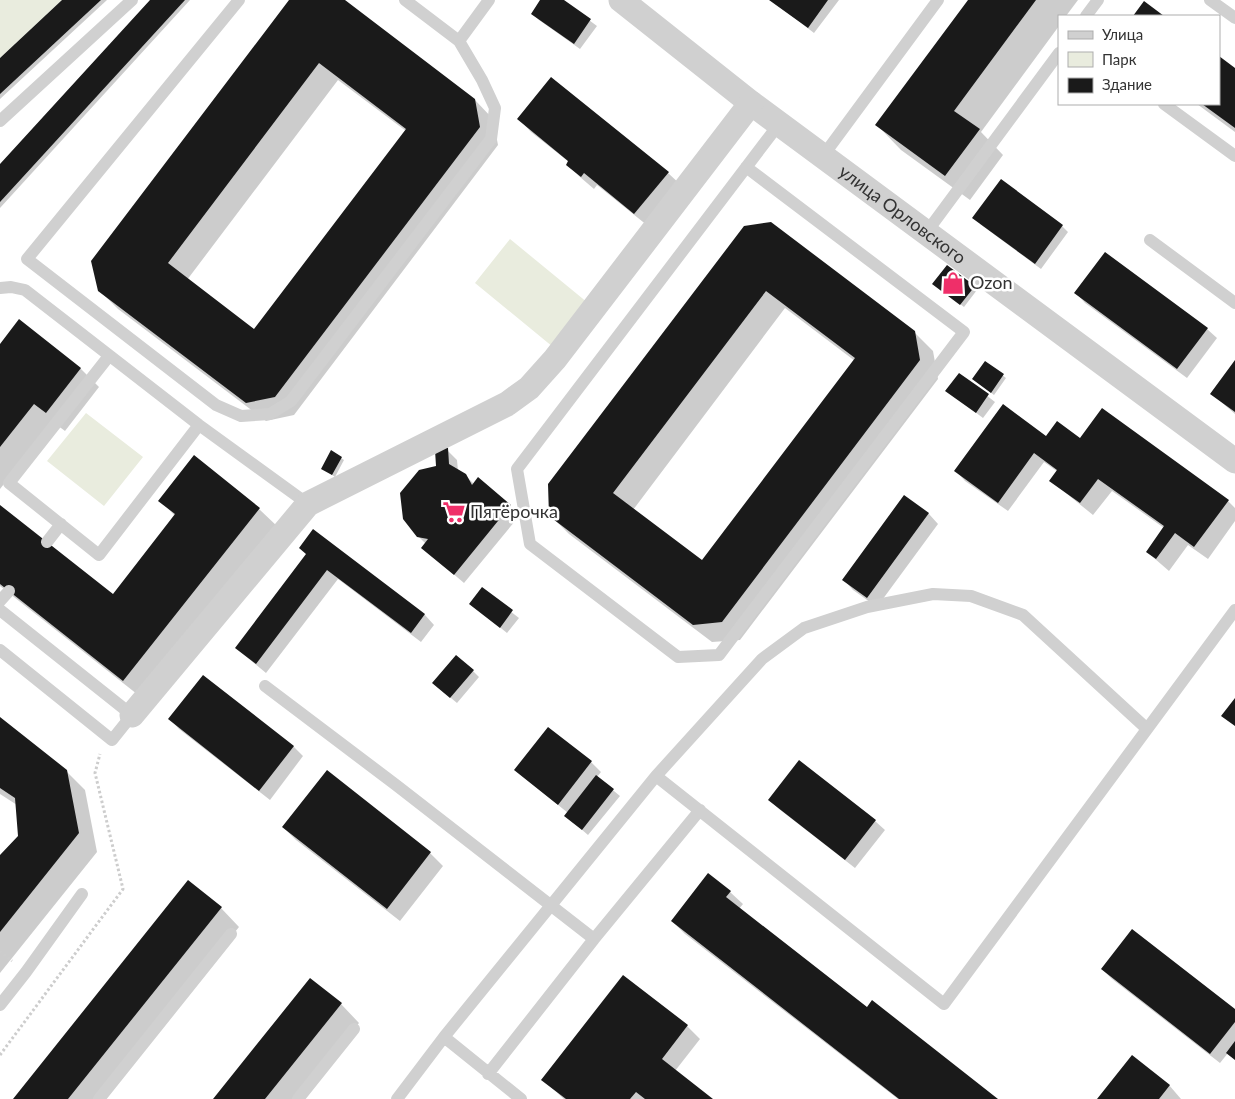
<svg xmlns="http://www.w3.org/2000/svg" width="1235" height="1099" font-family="Lato,sans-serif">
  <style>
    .green { fill: #e9ecde }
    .shadow { fill: #0003; fill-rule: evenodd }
    .building { fill: #1a1a1a; fill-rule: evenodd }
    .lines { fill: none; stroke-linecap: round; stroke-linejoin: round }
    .path { stroke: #cdcdcd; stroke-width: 3; stroke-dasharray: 2.5 2.5; stroke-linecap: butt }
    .service { stroke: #d0d0d0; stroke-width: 12 }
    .minor { stroke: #d0d0d0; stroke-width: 25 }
    .labels { text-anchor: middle; stroke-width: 5; stroke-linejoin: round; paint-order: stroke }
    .street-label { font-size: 18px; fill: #333; stroke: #fff }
    .poi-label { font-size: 18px; fill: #333; stroke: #fff; text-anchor: start }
  </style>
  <rect width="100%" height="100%" fill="#fff"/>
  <path class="green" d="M0 0H62L0 58Z
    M510 239 588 303 553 347 475 283Z
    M86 413 143 457 104 506 47 461Z"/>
  <path class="shadow" d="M64 0H107L0 99V60Z
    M152 0H190L0 208V166Z
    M291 0H343L475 100 493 119 498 145 294 415 266 421 118 309 99 290ZM338 80 406 131 255 331 187 280Z
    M542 0H562L597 26 580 49 539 20 532 13Z
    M771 0H839L814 33Z
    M969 0H1078L1066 16H1059V26L981 132 1003 155 970 200 901 150 877 125Z
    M1219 58 1235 70V132L1197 104H1219Z
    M519 119 668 173 681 185 648 226 597 185 594 189 580 177 567 164 569 162 531 132Z
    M980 224 1062 226 1068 232 1041 269Z
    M745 227 914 332 933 351 938 379 740 640 712 642 569 534 551 516ZM785 308 855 361 702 562 633 510Z
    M937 286 974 287 977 290 964 307Z
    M1076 293 1207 329 1217 338 1187 378 1085 303Z
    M20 321 81 369 99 387 65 431 53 422 0 489V346Z
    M1235 362V414L1211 393Z
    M986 363 1006 378 994 395 977 382Z
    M959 374 995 402 983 418 947 391Z
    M1047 438 1080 440 1228 501 1235 508V521L1208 559 1188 545 1169 571 1147 552 1164 528 1112 491 1093 515 1051 481 1058 472 1044 462 1008 511 965 481 956 471Z
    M447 450 457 460 458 471 465 475 474 484 510 506 520 515 464 583 423 548 426 544 418 536 437 467Z
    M341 458 344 460 335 477 322 468Z
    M905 497 929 514 938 524 877 607 853 590 844 580Z
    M160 500 259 509 278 527 142 698 0 586V506L113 595 175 516Z
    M313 531 425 615 434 625 421 642 338 579 266 673 236 648 307 555Z
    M482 589 519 618 507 633 471 604Z
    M473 671 479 677 457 703 440 689Z
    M203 676 294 747 303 756 270 800 179 729 170 719Z
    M0 719 66 771 85 790 97 852 0 973V857L19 836 17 805 0 794Z
    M548 728 591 762 601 772 597 777 620 796 588 835 566 816 568 813 515 770Z
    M327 772 430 853 443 866 400 921 296 840 283 827Z
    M769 799 875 821 885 830 855 868 779 809Z
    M730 892 743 904 739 909 867 1009 996 1099H898L685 934 672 921Z
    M221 908 239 927 101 1099H14Z
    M1102 969 1235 1010V1059L1228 1053 1220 1063 1112 979Z
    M623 977 687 1026 700 1039 675 1071 711 1099H564L543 1080Z
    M341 1004 359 1023 298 1099H215Z
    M1169 1085 1181 1099H1099Z"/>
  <path class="building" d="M62 0H101L0 94V58Z
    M150 0H185L0 202V164Z
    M289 0H345L475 99 480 127 275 397 246 403 98 291 91 261ZM319 63 406 129 254 329 168 263Z
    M540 0H564L591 19 574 44 531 14Z
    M769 0H828L808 28Z
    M968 0H1036L954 111 980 129 945 176 875 125Z
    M1144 1 1164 16H1133Z
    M1219 56 1235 68V128L1202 104H1219Z
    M551 77 669 172 634 214 584 173 581 177 566 165 568 161 517 119Z
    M1001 179 1063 225 1035 264 972 218Z
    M771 222 915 331 920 360 722 622 693 625 549 516 548 484 744 226ZM766 291 855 358 702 560 613 493Z
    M1105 252 1208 328 1177 369 1074 293Z
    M947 265 975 286 960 305 932 284Z
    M19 319 81 368 46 413 34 404 0 447V344Z
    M1235 360V412L1210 394Z
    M985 361 1004 374 991 393 972 379Z
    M959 373 989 394 976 413 945 391Z
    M1003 404 1046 436 1057 421 1080 438 1102 408 1229 500 1194 547 1175 533 1156 559 1146 552 1164 526 1098 479 1080 503 1049 481 1057 470 1034 453 998 503 954 471Z
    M442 445 448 448 449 464 466 474 472 485 478 477 511 505 454 575 421 548 428 539 417 537 403 519 400 493 419 470 436 466 435 450Z
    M331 450 342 457 332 475 321 469Z
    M194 455 260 508 123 681 0 584V505L113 594 175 514 158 501Z
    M904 495 929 513 867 598 842 580Z
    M313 529 425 614 411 633 327 570 256 664 235 648 306 554 299 548Z
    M482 587 513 610 500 628 469 604Z
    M456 655 474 670 450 698 432 683Z
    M203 675 294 746 259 791 168 719Z
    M1235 698V726L1221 716Z
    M0 717 67 770 79 833 0 932V855L18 836 15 798 0 788Z
    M548 727 592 761 558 805 514 770Z
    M799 760 876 820 845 860 768 800Z
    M327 770 431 852 387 909 282 827Z
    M596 775 614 789 582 830 564 816Z
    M708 873 731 891 726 897 867 1007 872 1000 998 1099H899L858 1067 671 921Z
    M188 880 222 907 68 1099H13Z
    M1132 929 1235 1009V1022L1210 1054 1101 969Z
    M623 975 688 1025 662 1059 713 1099H645L636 1092 630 1099H566L541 1080Z
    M310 978 342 1003 265 1099H213Z
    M1235 1041V1060L1226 1053Z
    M1132 1055 1170 1085 1159 1099H1097Z"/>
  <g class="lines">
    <path class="path" d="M0 951 12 961
      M0 1055 123 889 95 773 100 754"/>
    <path class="service" d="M239 0 27 259 216 405 241 416 270 414 291 401 491 139 495 108 482 80 459 41 405 0
      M1210 0 1235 18
      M1086 16 1098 0
      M459 41 489 0
      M1164 104 1235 156
      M0 121 132 0
      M823 156 938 0
      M746 167 964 332 719 655 678 657 530 544 517 469 779 124
      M926 233 1059 53
      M1150 240 1235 303
      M0 288 11 287 25 290 199 425 308 504
      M109 356 9 483 99 555 199 425
      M47 542 61 524
      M0 601 9 591
      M0 610 132 715 112 740 0 650
      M265 686 396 785 594 939
      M656 776 944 1004 1235 610
      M0 1005 26 972 82 894
      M444 1037 521 1099
      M488 1074 594 939 700 810
      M99 1099 231 934
      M298 1099 354 1029
      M397 1099 444 1037 656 776 762 659 804 628 867 607 933 594 971 596 1023 615 1146 728"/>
    <g class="minor">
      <path id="s1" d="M621 0 751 103 1235 461"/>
      <path d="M132 715 308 504 507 404 529 388 555 359 751 103"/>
    </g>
  </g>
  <defs>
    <symbol id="shop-bare" viewBox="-9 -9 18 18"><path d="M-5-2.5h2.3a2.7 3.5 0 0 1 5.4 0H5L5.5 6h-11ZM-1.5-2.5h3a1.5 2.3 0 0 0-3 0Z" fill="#ef2f69" stroke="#fff" stroke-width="2.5" paint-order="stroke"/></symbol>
    <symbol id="supermarket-bare" viewBox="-9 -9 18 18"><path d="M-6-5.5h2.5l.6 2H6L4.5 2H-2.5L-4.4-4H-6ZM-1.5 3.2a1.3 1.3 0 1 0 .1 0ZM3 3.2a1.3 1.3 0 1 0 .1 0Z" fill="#ef2f69" stroke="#fff" stroke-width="2.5" paint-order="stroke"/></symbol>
  </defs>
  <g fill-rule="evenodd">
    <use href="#shop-bare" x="937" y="267" width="32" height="32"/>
    <use href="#supermarket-bare" x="438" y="496" width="32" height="32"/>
  </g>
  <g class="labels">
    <g class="street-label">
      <text dy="6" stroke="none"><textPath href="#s1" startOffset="354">улица Орловского</textPath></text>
    </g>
    <g class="poi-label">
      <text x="970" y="289">Ozon</text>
      <text x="470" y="518">Пятёрочка</text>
    </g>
  </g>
  <rect x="1058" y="15" width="162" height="90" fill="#ffffff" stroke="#adadad"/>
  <rect x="1068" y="31" width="25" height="8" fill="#d0d0d0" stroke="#adadad"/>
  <text x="1102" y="40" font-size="15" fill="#333333">Улица</text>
  <rect x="1068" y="52" width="25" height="15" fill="#e9ecde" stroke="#adadad"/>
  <text x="1102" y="65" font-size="15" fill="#333333">Парк</text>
  <rect x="1068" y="78" width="25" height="15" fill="#1a1a1a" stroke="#adadad"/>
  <text x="1102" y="90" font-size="15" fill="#333333">Здание</text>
</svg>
